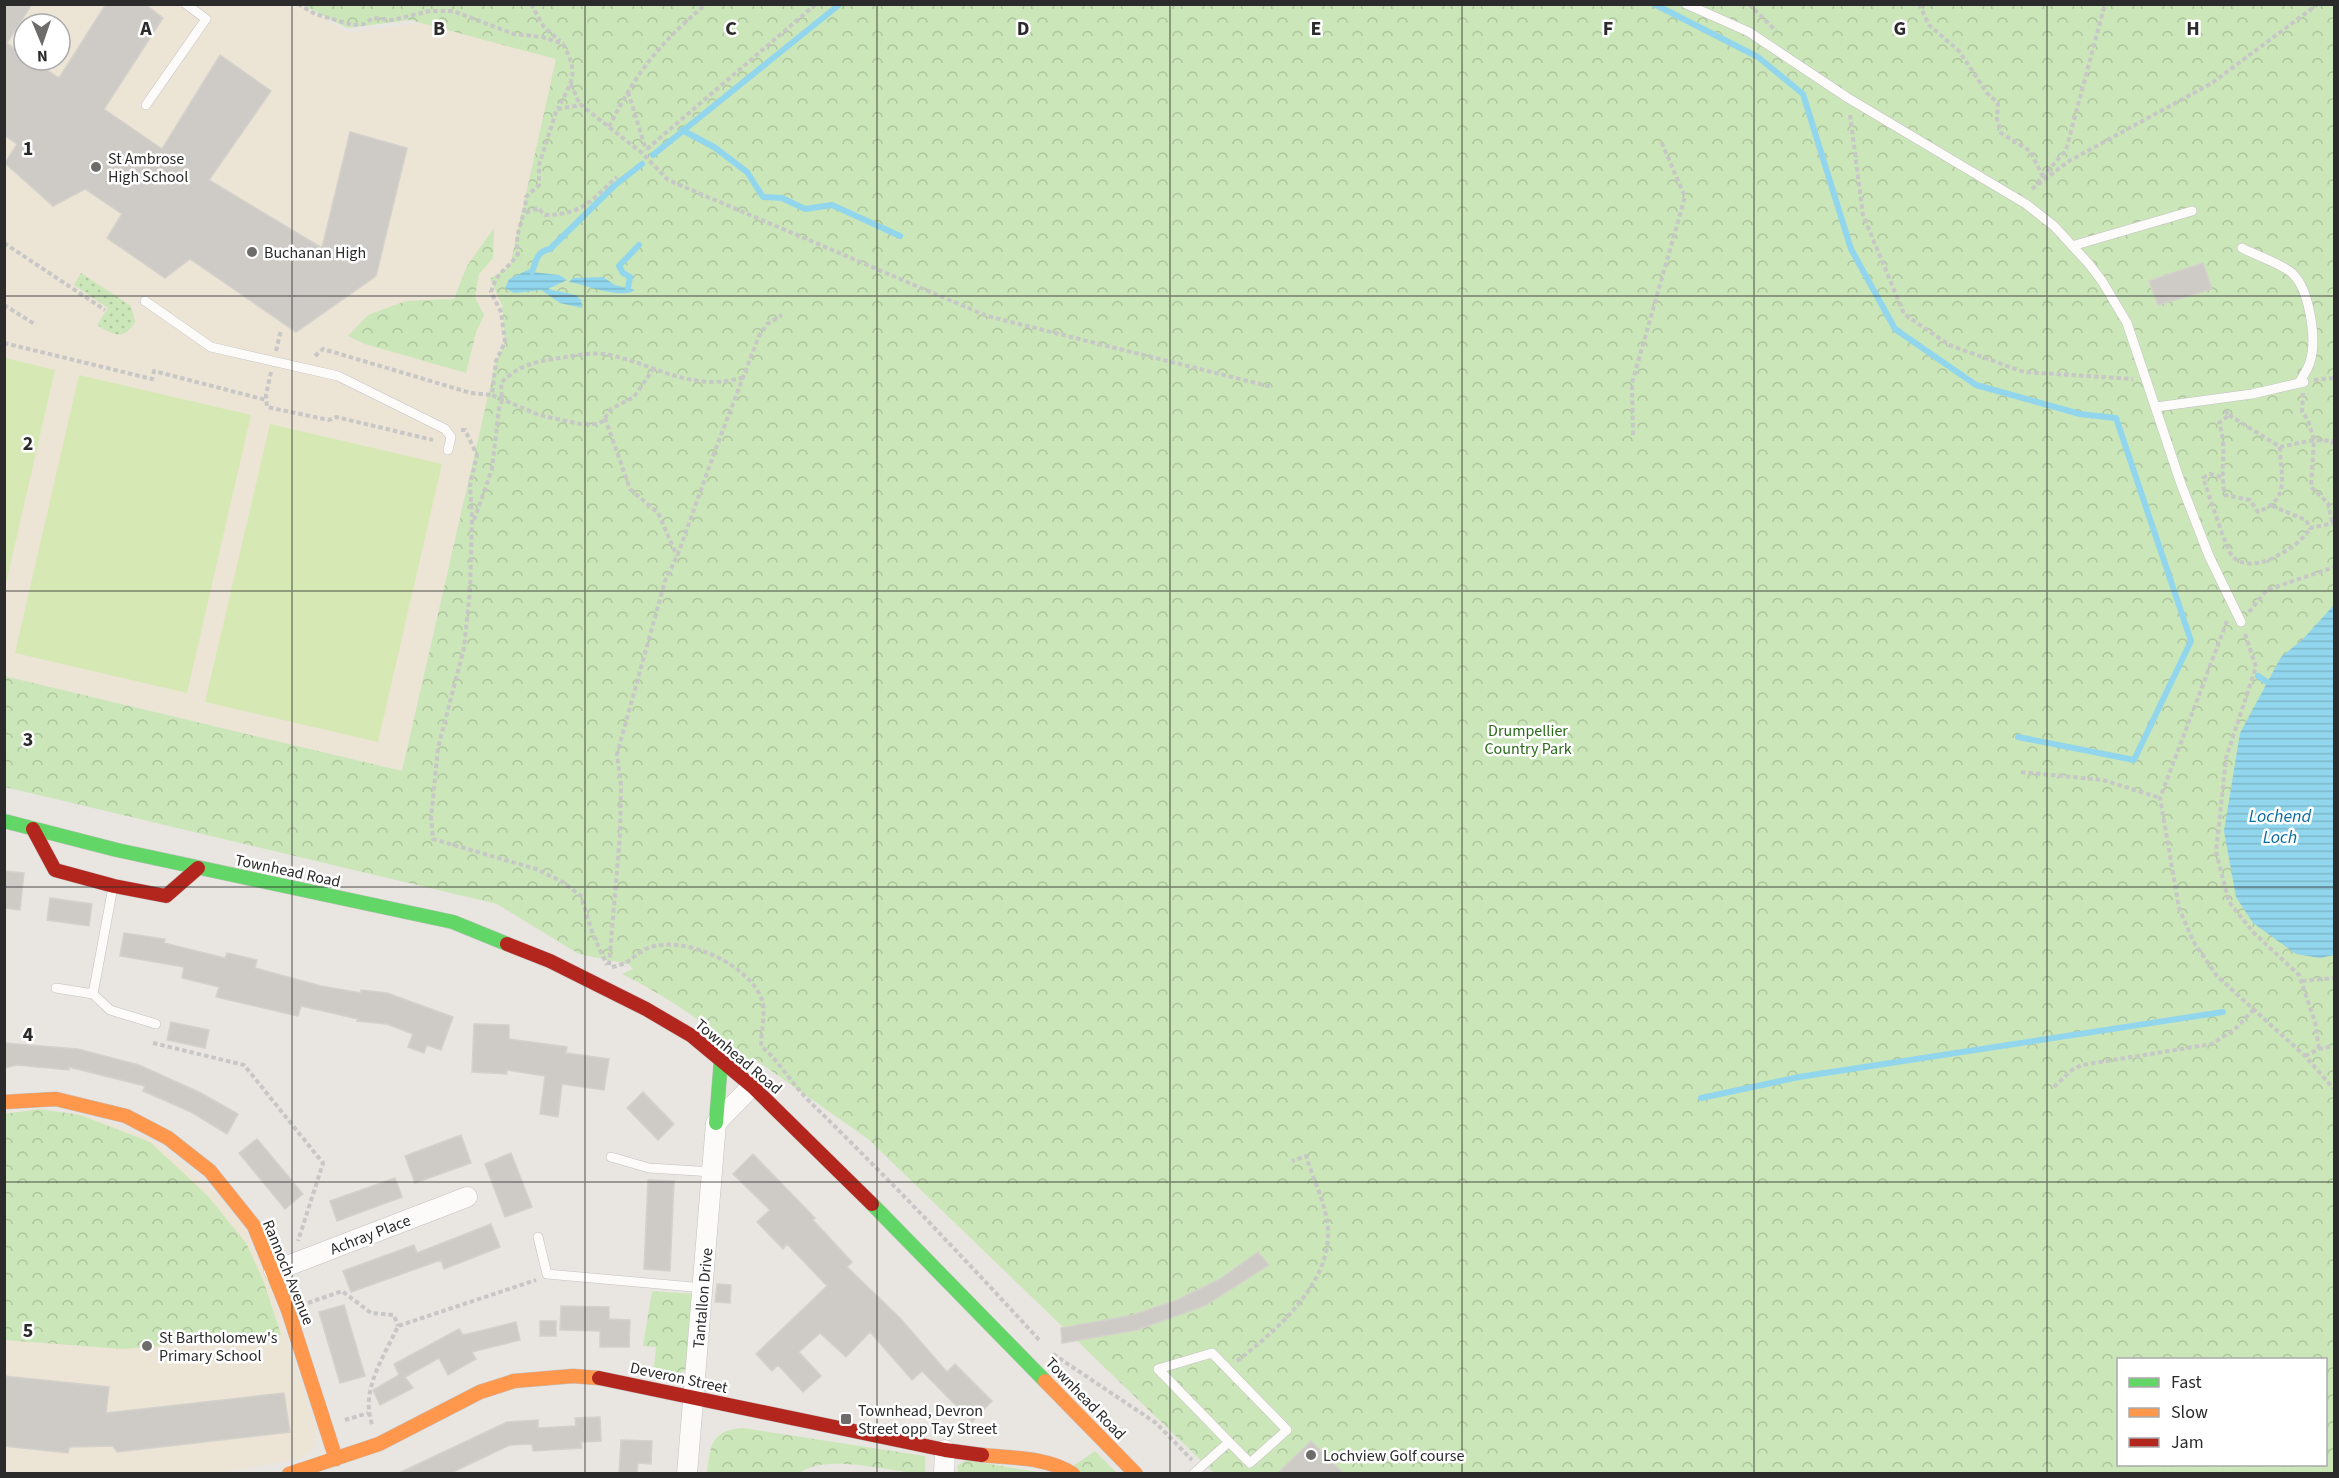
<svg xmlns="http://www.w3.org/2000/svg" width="2339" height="1478" font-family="'Source Sans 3',sans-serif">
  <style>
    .education { fill: #ece4d4; fill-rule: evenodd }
    .grass { fill: url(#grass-dots) }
    .forest { fill: url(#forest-crowns); fill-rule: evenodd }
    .pitch { fill: #d6e9b5 }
    .water { fill: url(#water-rules) }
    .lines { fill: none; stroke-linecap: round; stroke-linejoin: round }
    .stream { stroke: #92d6ed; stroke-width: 6 }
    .building { fill: #cecbc7; stroke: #d4d1cc; stroke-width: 1.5 }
    .lane-casing { stroke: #c3c1c2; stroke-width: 10 }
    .street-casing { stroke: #c3c1c2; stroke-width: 21 }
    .fast-casing { stroke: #c3c1c2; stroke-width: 15 }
    .slow-casing { stroke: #c3c1c2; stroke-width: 15 }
    .jam-casing { stroke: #c3c1c2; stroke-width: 15 }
    .path { stroke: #c8c7c7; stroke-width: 4; stroke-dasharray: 4.5 3; stroke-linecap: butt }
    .lane { stroke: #fcfbfa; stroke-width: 9 }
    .street { stroke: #fcfbfa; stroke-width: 20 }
    .fast { stroke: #63d668; stroke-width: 14 }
    .slow { stroke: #ff974d; stroke-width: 14 }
    .jam { stroke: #b3261e; stroke-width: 14 }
    .grid { fill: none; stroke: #2b2b2b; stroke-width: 1.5; stroke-opacity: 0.55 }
    .poi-dot { fill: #6e6c6a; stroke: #fff; stroke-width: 2 }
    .labels { text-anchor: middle; stroke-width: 5; stroke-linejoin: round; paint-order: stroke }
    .poi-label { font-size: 16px; fill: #2b2b2b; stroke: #fff; text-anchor: start }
    .park-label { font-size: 16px; fill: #296b18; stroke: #fff }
    .street-label { font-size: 16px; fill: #2b2b2b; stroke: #fff }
    .water-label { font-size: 18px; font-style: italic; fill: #096da1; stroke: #fff }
    .grid-label { font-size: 20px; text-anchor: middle; font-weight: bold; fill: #2b2b2b; stroke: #fff; stroke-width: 5; stroke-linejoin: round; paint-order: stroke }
  </style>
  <defs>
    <pattern id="grass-dots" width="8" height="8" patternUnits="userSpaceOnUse" patternTransform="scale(1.5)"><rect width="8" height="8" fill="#cbe6b8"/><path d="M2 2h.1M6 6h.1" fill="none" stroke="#aec59e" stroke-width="1.8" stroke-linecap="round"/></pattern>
    <pattern id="forest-crowns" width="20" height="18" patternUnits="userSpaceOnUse" patternTransform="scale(1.5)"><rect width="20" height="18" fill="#cbe6b8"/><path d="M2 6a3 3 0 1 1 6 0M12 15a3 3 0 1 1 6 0" fill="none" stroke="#aec59e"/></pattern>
    <pattern id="water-rules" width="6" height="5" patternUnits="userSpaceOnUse" patternTransform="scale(1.5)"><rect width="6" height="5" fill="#92d6ed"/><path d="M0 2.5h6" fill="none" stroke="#7eb8cb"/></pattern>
  </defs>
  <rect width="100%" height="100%" fill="#e9e5e0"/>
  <path class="education" d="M5 5H301L347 33 427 22 556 59 505 288V342L496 361 402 771 5 676ZM24 24H60V60H24Z
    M4 1112 83 1114 150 1139 188 1168 222 1199 244 1228 265 1272 317 1434 312 1450 300 1459 215 1473 31 1474 5 1470Z"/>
  <path class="grass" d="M81 273 131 306 135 322C124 341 113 335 97 325L108 308 74 285Z"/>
  <path class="forest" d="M303 5H2334V1473H1214L868 1139 753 1058 751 1063C712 1027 670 998 622 974L633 969 628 964 579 954 497 904 5 787 4 676 402 771 496 361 505 342 502 305 490 279 510 266 556 59 410 20 347 28ZM2118 1360H2326V1464H2118Z
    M494 228 493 258 479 274 475 297 484 315 476 332 466 373 365 344 348 336 368 315 406 301 454 299 467 266Z
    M40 1109 80 1115 150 1142 207 1195 246 1243 263 1280 281 1335 123 1349 5 1340 4 1114Z
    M652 1291 695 1294 687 1368 676 1378 653 1376 656 1347 643 1346Z
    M743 1428 925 1456V1473C890 1473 829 1452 799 1473L707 1474C710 1446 711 1430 743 1428Z
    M1095 1451 1117 1473H1082L1073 1466Z
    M966 1460 1043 1473H958L957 1466Z"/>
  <path class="pitch" d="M5 358 55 370 5 588 4 358Z
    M79 375 251 415 187 693 15 653Z
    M270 424 442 464 378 742 205 702Z"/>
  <path class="water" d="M534 267 532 272 559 275 567 280 548 289 576 295 581 300 582 308 560 303 541 290 514 293 505 288 509 279Z
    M603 277 615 285 635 290C620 300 584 284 569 282L573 278Z
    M2334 605V955L2320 958 2296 954 2253 923 2236 897 2224 831 2240 733 2281 657 2303 639Z"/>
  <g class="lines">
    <path class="stream" d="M1654 4 1758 57 1803 94 1851 249 1895 329 1976 385 2080 414 2116 418 2191 641 2134 760 2018 737
      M682 130 714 147 747 172 763 197 782 198 805 209 832 205 900 236
      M653 155 840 4
      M532 272C536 261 537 251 550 249L614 186 642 164
      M628 288 630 277 623 273 619 266 639 245
      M2258 676 2267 682
      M1701 1098 1799 1077 2223 1012"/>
  </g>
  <path class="building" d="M4 4H32L7 43 24 55V60H32L59 78 106 4H145L163 18 104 109 162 149 220 55 271 91 209 180 322 248 350 132 407 148 376 276 296 332 190 259 165 278 107 238 122 214 85 189 53 206 5 163 17 144 4 135Z
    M2203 263 2212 289 2158 305 2149 281Z
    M4 871 24 873 20 910 4 908Z
    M50 898 92 904 89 926 47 920Z
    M124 933 165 939 164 943 225 958 227 953 257 960 255 968 321 986 361 993V990L387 993 453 1017 441 1050 427 1045 424 1053 408 1047 413 1034 387 1024 357 1021 358 1019 301 1006 298 1016 216 997 219 987 182 978 184 967 120 956Z
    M171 1022 209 1030 205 1048 167 1040Z
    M474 1024 509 1025V1039L567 1047 566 1053 609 1059 604 1090 562 1084 558 1117 540 1114 545 1076 507 1070V1074L472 1072Z
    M4 1043 78 1049 139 1065 201 1093 238 1114 227 1134 191 1112 143 1091 145 1086 69 1067V1070L17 1065 4 1068Z
    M643 1092 674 1124 658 1140 627 1108Z
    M461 1135 471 1163 415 1183 405 1156Z
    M257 1139 303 1194 285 1209 239 1153Z
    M511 1153 532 1207 505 1217 485 1164Z
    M753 1154 815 1218 813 1220 852 1262 847 1267 900 1318 947 1372 955 1364 992 1401 972 1422 922 1371 912 1380 870 1332 846 1357 820 1333 799 1352 821 1376 803 1392 778 1365 772 1371 756 1354 827 1286 787 1244 783 1249 757 1222 770 1210 733 1174Z
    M395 1178 402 1197 337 1221 330 1201Z
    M648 1180 674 1181 670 1271 644 1269Z
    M491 1224 500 1247 444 1269 441 1260 351 1292 343 1271 414 1245 417 1253Z
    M1258 1252 1269 1265 1206 1305 1137 1330 1062 1343 1061 1328 1133 1315 1177 1300 1220 1279Z
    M717 1284 731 1285 730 1303 715 1302Z
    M344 1305 365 1376 340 1383 319 1312Z
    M561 1306 609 1307V1319L630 1320 629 1347H600V1331L560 1330Z
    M540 1321H556V1336H540Z
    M516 1322 520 1340 472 1352 476 1359 448 1375 439 1358 405 1377 413 1388 380 1405 373 1390 399 1375 394 1364 459 1329 463 1335Z
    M4 1376 109 1387 106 1413 284 1393 290 1432 117 1452 113 1446 69 1447 68 1453 4 1446Z
    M600 1417 601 1441 581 1442 582 1448 533 1451 532 1444 510 1445 451 1473H399L507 1422 538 1420V1428L576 1426 575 1418Z
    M621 1440 652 1441 651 1464 638 1463 637 1473H619Z
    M1311 1441 1343 1473H1278Z"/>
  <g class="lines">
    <defs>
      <path id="lane" d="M1686 4 1749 32 1848 98 2026 204 2054 226 2089 264 2102 281 2127 323 2181 484 2209 556 2241 622
        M146 105 206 19 186 4
        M2072 246 2192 211
        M2242 248C2255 255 2282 264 2292 273 2310 290 2317 340 2310 362 2308 369 2303 376 2299 383
        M145 301 211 347 338 376 445 429 451 437 448 450
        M2156 407 2252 394 2304 382
        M56 988 93 994 110 1010 156 1024
        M93 994 113 887
        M611 1157 649 1168 713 1172
        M538 1237 547 1274 704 1288
        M1193 1474 1229 1442 1158 1369 1212 1353 1287 1430 1250 1463 1229 1442"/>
      <path id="street" d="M274 1271 467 1197
        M687 1474 716 1123 752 1086
        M944 1474 945 1450"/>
      <path id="fast" d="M4 821 117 850 453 922 507 944
        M716 1123 721 1060
        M872 1204 1045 1381"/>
      <path id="slow" d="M4 1102 56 1099 126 1116 168 1138 210 1171 254 1226 288 1310 336 1459
        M1045 1381 1136 1474
        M982 1455C1011 1458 1048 1457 1073 1474
        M289 1474 379 1444 480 1392 514 1381 573 1376 599 1378"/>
      <path id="jam" d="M33 829 55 870 114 886 166 896 198 868
        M507 944 550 961 646 1009 692 1036 752 1086 872 1204
        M599 1378 945 1450 982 1455"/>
    </defs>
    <use href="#lane" class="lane-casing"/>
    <use href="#street" class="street-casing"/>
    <use href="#fast" class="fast-casing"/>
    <use href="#slow" class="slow-casing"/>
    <use href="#jam" class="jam-casing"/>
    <path class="path" d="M298 4 315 14 353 25 364 24 373 18 392 20 430 11H453L514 34 542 37 563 44C579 73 573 80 558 108
      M531 4 544 27 560 41
      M1749 4 1776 31
      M1919 4 1929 25 1959 51 1987 93 1998 103 1997 119 2001 133 2030 151 2043 177
      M571 84 580 105
      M628 92 646 150
      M1850 115 1863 215 1904 314 1949 345 2024 372 2133 379
      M609 127C637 71 658 45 706 4
      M647 149 816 4
      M2037 183 2066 150 2105 4
      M2032 189 2069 161 2212 83 2318 4
      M526 213 538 208 545 215C584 214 590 201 617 177
      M4 243 105 310
      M4 305 36 325
      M4 343 152 379 154 371 266 400
      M276 351 281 330
      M315 356 323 349 471 393 492 395
      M654 368 634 397 611 409 603 421 597 424H580L539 415 492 395 496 361 505 342 501 312 491 292C498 269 506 272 518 254 513 233 526 217 526 197L539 185V165L557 109 581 105 642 153 668 180 987 316 1272 387
      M271 372 266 395 267 407 329 420 336 417 433 440
      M2314 380 2334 378
      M2303 393 2302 412 2308 420 2314 440 2311 487 2328 503 2332 522
      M2225 411 2229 415 2219 423C2228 448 2219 470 2225 495L2250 500 2258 512C2292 498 2280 476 2280 447
      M2229 415 2280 447 2314 440 2332 441 2334 446
      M605 418 630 489 658 513 677 556
      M461 430H465L477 455 470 486 472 517 470 591 464 648 438 748 431 818 433 839 536 869 563 882 581 896 593 935 607 965
      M1633 435 1632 383 1685 197 1661 141
      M2221 477 2210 474 2203 478C2208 491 2226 549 2232 556 2242 567 2259 564 2271 559 2288 550 2300 544 2310 528
      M2272 506 2306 520 2310 528 2334 523
      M474 520 492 469 499 408 502 400 501 383C519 365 534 362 559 358 575 356 593 351 610 355 659 366 693 393 744 377
      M2249 612 2267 590 2334 567
      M2227 621 2160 798 2179 908 2193 941 2217 976 2305 1056 2334 1089
      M2245 634 2256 667 2226 758 2216 852 2229 902 2253 932 2299 975 2315 1022 2319 1049
      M2021 772 2103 780 2160 798
      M609 965 620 835 621 785 617 754 665 581 678 554 716 448 759 336 767 324 782 315
      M612 967C633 963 633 954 648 948 684 934 750 965 762 1000 766 1012 761 1033 761 1046 780 1062 791 1083 809 1101 889 1179 966 1260 1041 1342
      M2302 981 2334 978
      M153 1043 244 1065 323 1163 298 1241
      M2305 1056 2319 1049 2334 1046
      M2054 1087 2072 1070 2082 1065 2212 1044 2236 1028 2255 1008
      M308 1303 342 1291 371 1313 394 1315 398 1326
      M1053 1354 1156 1423 1192 1460
      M1237 1361C1275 1332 1330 1284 1328 1232 1328 1208 1313 1179 1306 1156L1292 1161
      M345 1420 368 1413
      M372 1424C360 1390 384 1357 398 1326L536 1280"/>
    <use href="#lane" class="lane"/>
    <use href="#street" class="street"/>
    <use href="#fast" class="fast"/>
    <use href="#slow" class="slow"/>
    <use href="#jam" class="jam"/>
  </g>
  <path class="grid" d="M292 4V1474M585 4V1474M877 4V1474M1170 4V1474M1462 4V1474M1754 4V1474M2047 4V1474M4 296H2334M4 591H2334M4 887H2334M4 1182H2334"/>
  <g class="poi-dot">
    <circle cx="96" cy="167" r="6"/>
    <circle cx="252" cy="252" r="6"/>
    <circle cx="147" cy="1346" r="6"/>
    <rect x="840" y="1413" width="12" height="12" rx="3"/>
    <circle cx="1311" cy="1455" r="6"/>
  </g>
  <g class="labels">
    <g class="poi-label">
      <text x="108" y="164">St Ambrose<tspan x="108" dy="18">High School</tspan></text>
      <text x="264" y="258">Buchanan High</text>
      <text x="159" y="1343">St Bartholomew's<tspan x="159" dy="18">Primary School</tspan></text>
      <text x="858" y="1416">Townhead, Devron<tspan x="858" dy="18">Street opp Tay Street</tspan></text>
      <text x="1323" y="1461">Lochview Golf course</text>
    </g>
    <g class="park-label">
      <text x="1528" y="736">Drumpellier<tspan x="1528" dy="18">Country Park</tspan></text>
    </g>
    <g class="street-label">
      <text transform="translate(288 870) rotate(12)" y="6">Townhead Road</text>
      <text transform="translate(739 1056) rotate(40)" y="6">Townhead Road</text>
      <text transform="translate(370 1234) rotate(-21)" y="6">Achray Place</text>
      <text transform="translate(289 1272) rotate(68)" y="6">Rannoch Avenue</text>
      <text transform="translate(702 1298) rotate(-85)" y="6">Tantallon Drive</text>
      <text transform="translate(679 1377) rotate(12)" y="6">Deveron Street</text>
      <text transform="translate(1086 1398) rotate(46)" y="6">Townhead Road</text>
    </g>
    <g class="water-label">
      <text x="2280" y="822">Lochend<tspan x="2280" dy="21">Loch</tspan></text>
    </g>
  </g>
  <g class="grid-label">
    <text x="146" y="35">A</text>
    <text x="439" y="35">B</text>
    <text x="731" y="35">C</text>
    <text x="1023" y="35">D</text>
    <text x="1316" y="35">E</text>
    <text x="1608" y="35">F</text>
    <text x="1900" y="35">G</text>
    <text x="2193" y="35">H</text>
    <text x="28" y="155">1</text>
    <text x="28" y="450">2</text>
    <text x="28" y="746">3</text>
    <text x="28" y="1041">4</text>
    <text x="28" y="1337">5</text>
  </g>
  <rect width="2339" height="1478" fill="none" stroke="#2b2b2b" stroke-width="12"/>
  <rect x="2117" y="1358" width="210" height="108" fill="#ffffff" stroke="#aaaaaa" stroke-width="1.5"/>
  <rect x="2129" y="1378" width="30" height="9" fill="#63d668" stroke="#aaaaaa" stroke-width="1.5"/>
  <text x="2171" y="1388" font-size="18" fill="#2b2b2b">Fast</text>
  <rect x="2129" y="1408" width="30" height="9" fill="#ff974d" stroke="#aaaaaa" stroke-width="1.5"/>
  <text x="2171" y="1418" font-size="18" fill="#2b2b2b">Slow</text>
  <rect x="2129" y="1438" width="30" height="9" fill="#b3261e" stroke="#aaaaaa" stroke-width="1.5"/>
  <text x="2171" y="1448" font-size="18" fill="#2b2b2b">Jam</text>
  <g transform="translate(42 42) rotate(178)"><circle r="28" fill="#ffffff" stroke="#aaaaaa" stroke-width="1.5"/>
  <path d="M0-4.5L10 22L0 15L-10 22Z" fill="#6e6c6a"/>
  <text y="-9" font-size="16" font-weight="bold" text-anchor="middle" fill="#2b2b2b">N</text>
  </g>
</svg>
